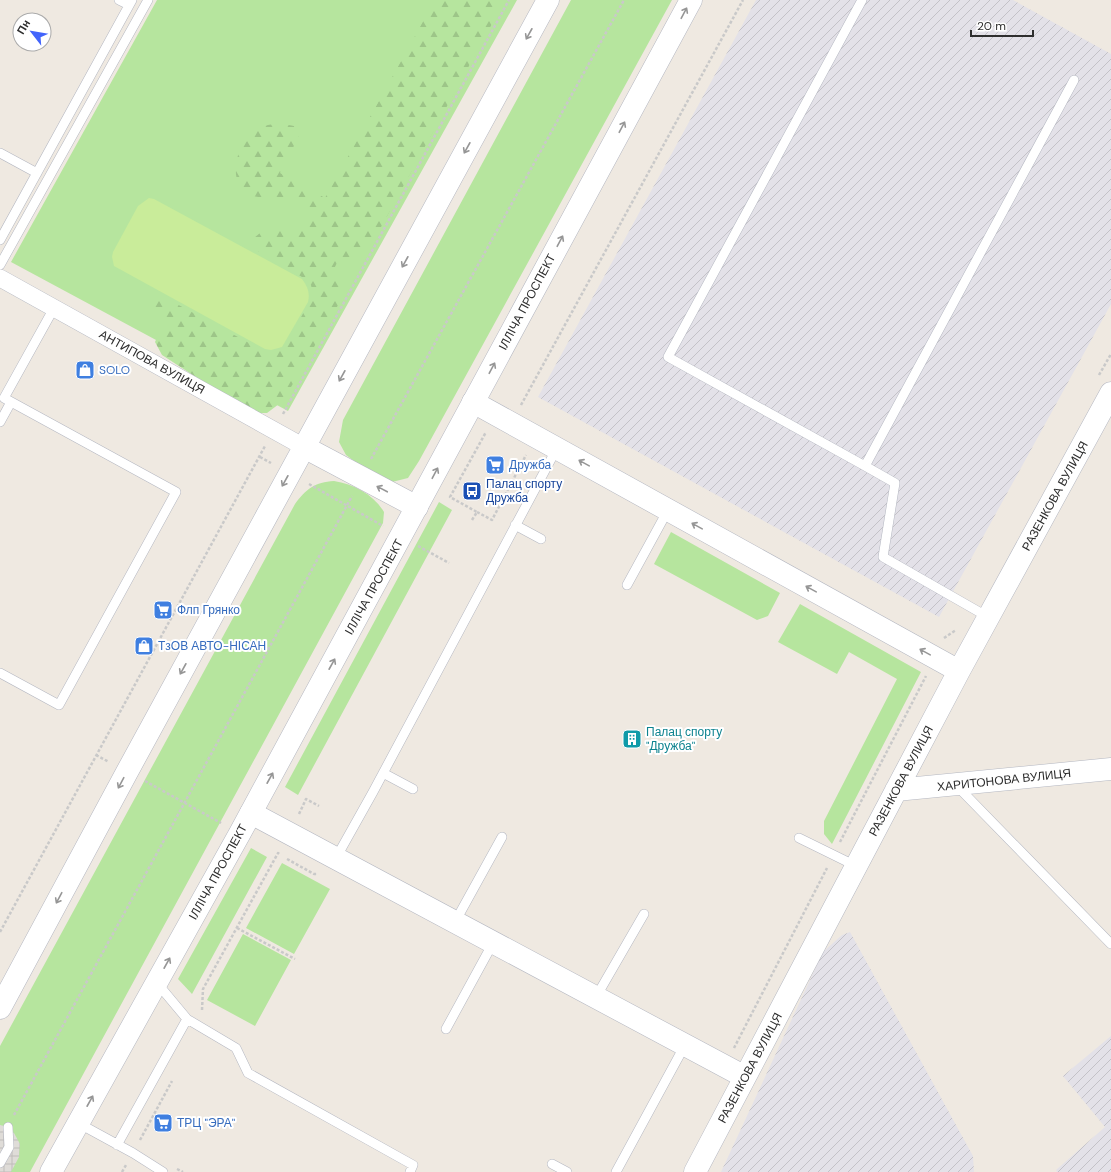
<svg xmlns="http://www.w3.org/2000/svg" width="1111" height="1172" font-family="'DM Sans',sans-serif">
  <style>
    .industrial { fill: url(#industrial-furrows) }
    .grass { fill: #b6e59e }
    .forest { fill: url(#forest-firs) }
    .pitch { fill: #c9ec9a }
    .plaza { fill: url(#plaza-grid) }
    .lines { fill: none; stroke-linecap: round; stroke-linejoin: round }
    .service-casing { stroke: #b4b7c1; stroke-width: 10 }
    .minor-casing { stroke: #b4b7c1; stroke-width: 18 }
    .tertiary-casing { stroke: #b4b7c1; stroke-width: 23 }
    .secondary-casing { stroke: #b4b7c1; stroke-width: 23 }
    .path { stroke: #c9c9c9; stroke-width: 2.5; stroke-dasharray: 3 2; stroke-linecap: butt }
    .service { stroke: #fff; stroke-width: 9 }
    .minor { stroke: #fff; stroke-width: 17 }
    .tertiary { stroke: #fff; stroke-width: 22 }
    .secondary { stroke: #fff; stroke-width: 22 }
    .oneway { stroke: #969696 }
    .labels { text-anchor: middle; stroke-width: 4; stroke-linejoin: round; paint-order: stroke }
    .street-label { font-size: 12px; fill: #2e2e2e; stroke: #fff }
    .shop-label { font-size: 12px; fill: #366cbe; stroke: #fff; text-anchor: start }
    .transit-label { font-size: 12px; fill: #164399; stroke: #fff; text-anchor: start }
    .culture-label { font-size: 12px; fill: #0d838f; stroke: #fff; text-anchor: start }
  </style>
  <defs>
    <pattern id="industrial-furrows" width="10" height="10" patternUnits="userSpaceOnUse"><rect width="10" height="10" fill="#e3e1e8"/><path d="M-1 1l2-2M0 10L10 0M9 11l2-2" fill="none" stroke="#c3c1c7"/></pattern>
    <pattern id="forest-firs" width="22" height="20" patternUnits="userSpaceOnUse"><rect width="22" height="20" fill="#b6e59e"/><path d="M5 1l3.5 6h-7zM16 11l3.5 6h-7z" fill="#9dc588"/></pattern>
    <pattern id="plaza-grid" width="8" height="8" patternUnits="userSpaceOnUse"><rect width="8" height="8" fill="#dfdcd8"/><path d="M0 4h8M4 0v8" fill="none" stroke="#c0bdba"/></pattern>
  </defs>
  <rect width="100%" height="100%" fill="#efe9e1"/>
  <path class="industrial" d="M756 0H1013L1111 54V304L939 617 538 397Z
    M850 932 973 1156 974 1172H721L823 952 842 935Z
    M1111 1036V1172H1057L1056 1170 1105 1127 1063 1076Z"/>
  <path class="grass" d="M157 0H517L288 411 11 262Z
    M571 0H672L419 461 408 478 392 482 361 466 346 455 339 442 343 420Z
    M334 481C354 484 374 495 384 512L383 523 30 1172H0V1046L295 504C306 489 315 482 334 481Z
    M439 502 452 510 298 795 285 787Z
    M671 532 780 593 768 616 757 620 654 564Z
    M800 604 921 672 832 844 824 834V821L897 679 849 652 837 674 778 642Z
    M251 848 267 857 192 994 178 979Z
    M282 863 330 889 294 954 246 928Z
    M243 934 291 960 255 1026 207 1000Z"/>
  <path class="forest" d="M435 0H505L369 249 361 258C348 260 339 253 334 270L343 287 341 300 283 401 267 413H256L245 409 162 355 155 342 158 335 169 326C171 314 144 310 159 297L173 302 264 351 278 352 286 345 313 295 311 285 302 277 256 250 253 244 254 238 266 228 285 229 303 226 309 214C307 211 304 206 302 204 291 196 267 200 253 196 233 191 233 165 240 150 244 143 251 137 256 131 264 122 283 124 294 126L299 132V136L280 173 325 198Z"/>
  <path class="pitch" d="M149 198 154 199 302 279C308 287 310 293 308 302L282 347 271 350 265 349 114 266 112 257 113 252 138 206Z"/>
  <path class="plaza" d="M0 1125 8 1127 14 1133 20 1144 19 1157 11 1172H0Z"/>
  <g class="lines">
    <defs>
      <path id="service" d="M119 0 129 5
        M862 0 668 357 865 466 1074 80
        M0 153 37 173
        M0 240 132 0
        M0 265 148 0
        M0 422 11 402
        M865 466 895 483 883 557 988 617
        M515 525 541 539
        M627 585 668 510
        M0 673 59 705 176 492 4 398 54 308
        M383 773 413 789
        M957 786 1111 944
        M799 838 856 866
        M336 858 373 792 557 448
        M455 922 502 837
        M596 997 644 914
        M187 1019 236 1048 248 1073 413 1165 410 1172
        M446 1029 493 943
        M78 1123 133 1153 163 1172
        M117 1145 187 1019 157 983
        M0 1163 9 1147 8 1127
        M552 1164 567 1172
        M616 1172 685 1045"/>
      <path id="minor" d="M0 278 304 447"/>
      <path id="tertiary" d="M473 402 959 671
        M304 447 417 507
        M896 790 1111 769
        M251 813 745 1077
        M695 1172 959 671 1111 393"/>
      <path id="secondary" d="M0 1008 127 772 548 0
        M51 1172 240 833 691 0"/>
    </defs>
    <use href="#service" class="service-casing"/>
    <use href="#minor" class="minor-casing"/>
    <use href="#tertiary" class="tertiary-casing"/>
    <use href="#secondary" class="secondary-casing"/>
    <path class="path" d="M1099 375 1111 354
      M521 405 743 0
      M283 414 509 0
      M260 457 271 463
      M371 459 624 0
      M309 484 383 526
      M477 512 492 520 526 455
      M472 520 477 512 450 497 486 432
      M418 546 449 563
      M944 638 956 630
      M96 755 109 762
      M145 781 221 823
      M299 814 306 799 319 806
      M840 842 926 676
      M287 859 314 874H318
      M237 928 295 959
      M0 932 265 446
      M202 1010 203 989 278 853 279 854
      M734 1048 827 868
      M14 1115 352 496
      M140 1140 172 1081
      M177 1169 183 1172
      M122 1172 126 1165"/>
    <use href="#service" class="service"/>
    <use href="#minor" class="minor"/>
    <use href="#tertiary" class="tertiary"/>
    <use href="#secondary" class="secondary"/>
  </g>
  <defs><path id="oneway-shaft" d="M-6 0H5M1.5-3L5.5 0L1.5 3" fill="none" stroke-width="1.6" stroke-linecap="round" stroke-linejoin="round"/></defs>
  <g class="oneway">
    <use href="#oneway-shaft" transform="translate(684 13) rotate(-62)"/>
    <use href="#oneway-shaft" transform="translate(529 34) rotate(119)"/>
    <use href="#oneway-shaft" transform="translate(622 127) rotate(-62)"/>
    <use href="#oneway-shaft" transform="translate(467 148) rotate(119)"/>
    <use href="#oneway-shaft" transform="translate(560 241) rotate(-62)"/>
    <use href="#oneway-shaft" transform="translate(405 262) rotate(119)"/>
    <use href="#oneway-shaft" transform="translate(492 368) rotate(-62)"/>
    <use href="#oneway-shaft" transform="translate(342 376) rotate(119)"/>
    <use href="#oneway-shaft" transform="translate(584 463) rotate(-151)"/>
    <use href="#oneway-shaft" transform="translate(435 473) rotate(-62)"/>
    <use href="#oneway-shaft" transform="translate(285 481) rotate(119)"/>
    <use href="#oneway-shaft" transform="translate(382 489) rotate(-152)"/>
    <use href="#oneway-shaft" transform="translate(697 526) rotate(-151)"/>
    <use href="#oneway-shaft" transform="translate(811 589) rotate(-151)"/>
    <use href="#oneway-shaft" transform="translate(925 652) rotate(-151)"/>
    <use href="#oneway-shaft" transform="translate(332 664) rotate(-61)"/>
    <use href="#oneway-shaft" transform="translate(183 669) rotate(119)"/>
    <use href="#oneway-shaft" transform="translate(270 778) rotate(-61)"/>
    <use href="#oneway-shaft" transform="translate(121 783) rotate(118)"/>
    <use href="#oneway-shaft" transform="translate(59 898) rotate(118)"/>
    <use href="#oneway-shaft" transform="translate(167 963) rotate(-61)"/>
    <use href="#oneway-shaft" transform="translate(90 1101) rotate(-61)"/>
  </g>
  <defs>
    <symbol id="shop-square" viewBox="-11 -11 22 22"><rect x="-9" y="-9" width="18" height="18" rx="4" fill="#3f7fe0" stroke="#fff"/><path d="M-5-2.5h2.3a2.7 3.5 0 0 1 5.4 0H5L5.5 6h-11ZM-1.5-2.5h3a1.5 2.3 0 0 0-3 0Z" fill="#fff"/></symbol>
    <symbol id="supermarket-square" viewBox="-11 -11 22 22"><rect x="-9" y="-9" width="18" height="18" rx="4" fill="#3f7fe0" stroke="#fff"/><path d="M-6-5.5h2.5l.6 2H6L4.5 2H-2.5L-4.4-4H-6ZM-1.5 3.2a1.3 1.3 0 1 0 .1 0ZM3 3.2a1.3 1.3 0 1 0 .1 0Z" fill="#fff"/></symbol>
    <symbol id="bus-square" viewBox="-11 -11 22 22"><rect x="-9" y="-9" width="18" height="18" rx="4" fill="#1a4fb4" stroke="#fff"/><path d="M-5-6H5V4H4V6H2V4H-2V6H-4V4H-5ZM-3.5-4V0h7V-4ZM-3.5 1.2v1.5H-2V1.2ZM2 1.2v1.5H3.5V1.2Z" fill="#fff"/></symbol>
    <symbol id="building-square" viewBox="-11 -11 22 22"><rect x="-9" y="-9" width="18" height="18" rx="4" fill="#0f9aa8" stroke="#fff"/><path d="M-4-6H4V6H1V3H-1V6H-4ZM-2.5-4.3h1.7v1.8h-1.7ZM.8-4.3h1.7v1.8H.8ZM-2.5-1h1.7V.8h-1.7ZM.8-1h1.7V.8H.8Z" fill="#fff"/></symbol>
  </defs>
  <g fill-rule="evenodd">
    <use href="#shop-square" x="74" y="359" width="22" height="22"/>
    <use href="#supermarket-square" x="484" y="454" width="22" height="22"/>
    <use href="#bus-square" x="461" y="480" width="22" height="22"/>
    <use href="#supermarket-square" x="152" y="599" width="22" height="22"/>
    <use href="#shop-square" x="133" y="635" width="22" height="22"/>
    <use href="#building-square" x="621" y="728" width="22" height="22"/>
    <use href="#supermarket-square" x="152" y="1112" width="22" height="22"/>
  </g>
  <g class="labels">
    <g class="street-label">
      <text transform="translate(527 302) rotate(-62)" y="4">ІЛЛІЧА ПРОСПЕКТ</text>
      <text transform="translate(152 362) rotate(29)" y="4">АНТИПОВА ВУЛИЦЯ</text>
      <text transform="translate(1055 496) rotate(-61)" y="4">РАЗЕНКОВА ВУЛИЦЯ</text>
      <text transform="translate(374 587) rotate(-61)" y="4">ІЛЛІЧА ПРОСПЕКТ</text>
      <text transform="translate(1004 780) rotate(-6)" y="4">ХАРИТОНОВА ВУЛИЦЯ</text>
      <text transform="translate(901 781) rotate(-62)" y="4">РАЗЕНКОВА ВУЛИЦЯ</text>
      <text transform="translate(218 872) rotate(-61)" y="4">ІЛЛІЧА ПРОСПЕКТ</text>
      <text transform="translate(750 1068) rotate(-62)" y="4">РАЗЕНКОВА ВУЛИЦЯ</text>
    </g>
    <g class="shop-label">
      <text x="99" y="374">SOLO</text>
      <text x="509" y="469">Дружба</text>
      <text x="177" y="614">Флп Грянко</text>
      <text x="158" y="650">ТзОВ АВТО-НІСАН</text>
      <text x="177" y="1127">ТРЦ "ЭРА"</text>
    </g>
    <g class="transit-label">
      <text x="486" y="488">Палац спорту<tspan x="486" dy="14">Дружба</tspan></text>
    </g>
    <g class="culture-label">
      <text x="646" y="736">Палац спорту<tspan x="646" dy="14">"Дружба"</tspan></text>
    </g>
  </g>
  <g transform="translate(32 32) rotate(301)"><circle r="19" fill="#ffffff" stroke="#ababab"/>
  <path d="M0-3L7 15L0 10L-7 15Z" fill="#4264fb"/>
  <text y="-6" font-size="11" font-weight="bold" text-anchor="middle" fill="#2e2e2e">Пн</text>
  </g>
  <path d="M971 30v6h62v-6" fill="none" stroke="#2e2e2e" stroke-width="2"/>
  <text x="977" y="30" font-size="12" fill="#2e2e2e" stroke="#ffffff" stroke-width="3" paint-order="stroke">20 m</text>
</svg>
